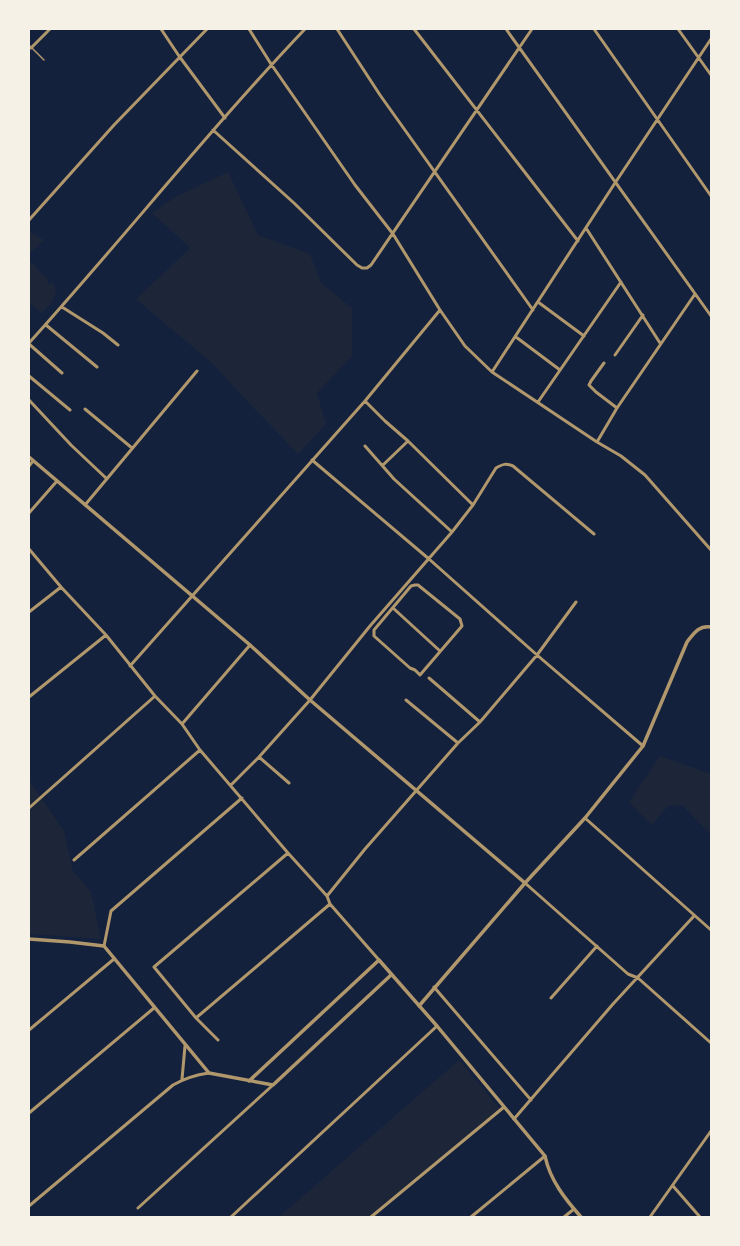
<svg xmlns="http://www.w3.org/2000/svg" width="740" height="1246" font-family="'Space Grotesk',sans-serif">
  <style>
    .green { fill: #1d2539 }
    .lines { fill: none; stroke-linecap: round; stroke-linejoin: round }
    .service { stroke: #b1986c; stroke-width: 1.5 }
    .minor { stroke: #b1986c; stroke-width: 3 }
    .tertiary { stroke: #b1986c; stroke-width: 3.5 }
  </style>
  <rect width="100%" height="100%" fill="#14213d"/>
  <path class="green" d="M228 172 258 235 310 254 321 283 352 308V356L317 393 326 424 298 454 245 399 214 365 136 299 190 248 152 213 175 197Z
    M29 231 44 240 29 254Z
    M29 262 33 263 41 273 47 278 48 284 53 282 56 291 52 302 42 313 29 303Z
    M660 756 711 774V835L682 805 668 806 652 825 629 802Z
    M29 780 64 831 73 871 91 892 101 939 29 934Z
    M459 1060 501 1110 373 1217H279Z"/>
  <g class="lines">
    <path class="service" d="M29 45 44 60"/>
    <path class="minor" d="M161 29 179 56 225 118
      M249 29 271 64 355 185 393 234 440 310 465 346 492 372 597 442 621 456 645 475 711 550
      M337 29 380 95 533 310
      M414 29 578 241
      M506 29 711 316
      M594 29 711 196
      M678 29 711 75
      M31 48 50 29
      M213 130 294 203 357 265 362 268H367L371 265 532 29
      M29 220 114 125 207 29
      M586 228 660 343
      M538 302 584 336
      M62 307 103 333 118 345
      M46 325 97 367
      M516 337 560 370
      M29 343C122 240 209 130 305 29
      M29 344 62 373
      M615 355 643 315
      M604 363 591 381 589 385 596 392 617 408
      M492 372 615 183 711 39
      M29 376 70 410
      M29 400 71 445 107 479
      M365 401 385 421 408 441 473 505
      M538 402 621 282
      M85 409 132 448
      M597 442 617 408 695 294
      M365 446 394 479 452 532
      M312 460 429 559 537 655 643 746
      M383 465 408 441
      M29 466 33 461
      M85 505 197 371
      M29 513 57 481
      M29 549 61 587 106 635 155 696 182 724 200 750 288 853 327 896 330 904 379 960
      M415 585H418L460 619 462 626 420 675 415 670 410 668 374 636V630L411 586Z
      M393 608 440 651
      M29 612 61 587
      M130 666 365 401 440 310
      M429 678 480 722
      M29 697 106 635
      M406 700 458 743
      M182 724 250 645
      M259 757 289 783
      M231 785 259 757 310 700 370 626 452 532 473 505 496 468C503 464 506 463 513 466L594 534
      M29 808 155 696
      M585 818 711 930
      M74 860 200 750
      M525 883 628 974 638 978 711 1043
      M327 896 365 849 458 743 480 722 537 655 576 602
      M104 946 111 911 242 798
      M434 987 531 1100
      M551 998 597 946
      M196 1018 330 904
      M29 1030 114 959
      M218 1040 196 1018 154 967 288 853
      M182 1079 185 1046
      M29 1113 154 1008
      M514 1119 613 1004 694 916
      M673 1186 700 1217
      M29 1206 173 1085C185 1078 195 1075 209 1073
      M138 1208 273 1085
      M231 1217 437 1026
      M371 1217 504 1107
      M471 1217 545 1156
      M564 1217 574 1209
      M650 1217 711 1131"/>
    <path class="tertiary" d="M29 457 250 645 310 700 525 883
      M29 939 70 942 104 946 209 1073 273 1085 391 975
      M419 1006 525 883 585 818 643 746 687 642C694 633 699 625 711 627
      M249 1081 379 960 437 1026 545 1156C550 1180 565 1199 581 1217"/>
  </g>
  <rect width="740" height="1246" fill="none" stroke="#f6f1e7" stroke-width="60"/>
</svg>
